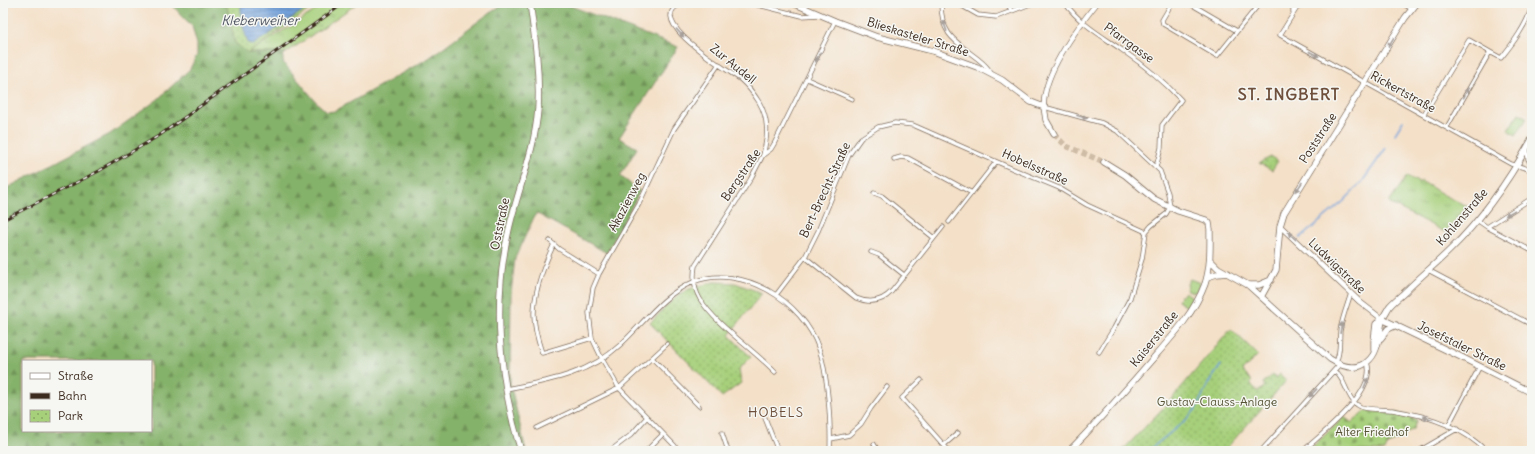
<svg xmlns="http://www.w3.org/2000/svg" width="1535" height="454" font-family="Delius,sans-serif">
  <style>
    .grass { fill: url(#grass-tufts); stroke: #717d4c }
    .forest { fill: url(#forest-firs); stroke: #606e44; fill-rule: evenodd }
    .cemetery { fill: url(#cemetery-stones); stroke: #717d4c }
    .park { fill: url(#park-dots); stroke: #717d4c }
    .pitch { fill: #a7d07b; stroke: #717d4c }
    .water { fill: url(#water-rules); stroke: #56667c }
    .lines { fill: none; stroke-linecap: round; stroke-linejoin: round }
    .stream { stroke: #72a1db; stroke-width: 1.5 }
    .secondary-tunnel { stroke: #cfbca6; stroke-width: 5.5; stroke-dasharray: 5.5 3; stroke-linecap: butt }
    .minor-casing { stroke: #7c6a5a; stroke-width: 5 }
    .tertiary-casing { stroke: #7c6a5a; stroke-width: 6 }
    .secondary-casing { stroke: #7c6a5a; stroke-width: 7 }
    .minor { stroke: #fff; stroke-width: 3.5 }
    .tertiary { stroke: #fff; stroke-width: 4.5 }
    .secondary { stroke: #fff; stroke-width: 5.5 }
    .rail-casing { stroke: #3b2a1e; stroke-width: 3 }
    .rail { stroke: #f6f6f2; stroke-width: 1.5; stroke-dasharray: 4.5; stroke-linecap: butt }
    .oneway { fill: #a79f9a }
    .labels { text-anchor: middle; stroke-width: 3; stroke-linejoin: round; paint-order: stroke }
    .street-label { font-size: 12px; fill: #3b2a1e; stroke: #f6f6f2 }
    .park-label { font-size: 12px; fill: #565435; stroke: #f6f6f2 }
    .water-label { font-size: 13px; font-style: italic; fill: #4e5460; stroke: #f6f6f2 }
    .neighbourhood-label { font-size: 13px; letter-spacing: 1px; fill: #6e503c; stroke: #f6f6f2 }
    .district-label { font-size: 16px; font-weight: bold; letter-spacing: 1px; fill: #6e503c; stroke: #f6f6f2 }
  </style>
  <defs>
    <pattern id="grass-tufts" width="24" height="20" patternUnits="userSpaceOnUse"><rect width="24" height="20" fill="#a7d07b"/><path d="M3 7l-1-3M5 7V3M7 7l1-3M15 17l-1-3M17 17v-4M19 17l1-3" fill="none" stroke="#89a964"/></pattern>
    <pattern id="forest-firs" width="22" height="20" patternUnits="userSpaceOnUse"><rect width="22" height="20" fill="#85b26b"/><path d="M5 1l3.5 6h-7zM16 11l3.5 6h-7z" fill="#6e9157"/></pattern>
    <pattern id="cemetery-stones" width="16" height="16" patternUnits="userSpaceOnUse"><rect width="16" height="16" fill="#a7d07b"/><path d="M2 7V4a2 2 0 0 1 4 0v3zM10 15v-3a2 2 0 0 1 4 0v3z" fill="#89a964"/></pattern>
    <pattern id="park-dots" width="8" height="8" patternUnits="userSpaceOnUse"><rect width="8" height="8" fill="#a7d07b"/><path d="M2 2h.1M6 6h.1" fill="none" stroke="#89a964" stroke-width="1.8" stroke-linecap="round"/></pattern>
    <pattern id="water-rules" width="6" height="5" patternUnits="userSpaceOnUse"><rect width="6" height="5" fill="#72a1db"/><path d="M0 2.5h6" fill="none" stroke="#5f83b1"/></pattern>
  </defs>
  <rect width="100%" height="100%" fill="#f6f6f2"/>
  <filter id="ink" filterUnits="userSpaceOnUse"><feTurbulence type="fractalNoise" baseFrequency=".025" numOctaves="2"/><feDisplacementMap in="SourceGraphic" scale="8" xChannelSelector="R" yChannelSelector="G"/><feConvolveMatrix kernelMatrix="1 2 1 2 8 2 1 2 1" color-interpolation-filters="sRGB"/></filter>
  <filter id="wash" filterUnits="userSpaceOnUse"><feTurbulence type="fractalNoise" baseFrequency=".012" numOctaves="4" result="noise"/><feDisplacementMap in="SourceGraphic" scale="16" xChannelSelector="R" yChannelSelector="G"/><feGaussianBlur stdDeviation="0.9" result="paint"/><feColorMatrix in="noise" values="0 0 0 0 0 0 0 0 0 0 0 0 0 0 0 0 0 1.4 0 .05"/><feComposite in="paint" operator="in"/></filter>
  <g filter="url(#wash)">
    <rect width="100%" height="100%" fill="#f4e0c8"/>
    <path class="grass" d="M327 3H358L286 53H248Z
      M1407 176 1419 183 1421 181 1444 195 1467 206 1445 232 1389 203Z
      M1190 279 1200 283 1196 292H1192L1186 289 1188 286 1187 284Z
      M1185 292 1191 296 1192 299 1187 307 1178 301 1180 296 1183 295Z"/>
    <path class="forest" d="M170 3H228L227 6 235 43 249 53H286L283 56V62L317 103 327 112 335 111 429 58 488 14 507 3H563L678 47 619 138 637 148 620 176 640 191 607 253 536 213 515 258 511 293 510 383 526 451H3V190L110 134 157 100 190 69 197 55V44L192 26ZM23 361H151V431H23Z"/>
    <path class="cemetery" d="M1365 411 1397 413 1417 420 1413 429 1387 446 1385 451H1308L1344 417 1352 423Z"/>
    <path class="park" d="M228 3H319L248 53 235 43 227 6Z
      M1271 157 1278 161 1272 170 1259 163Z
      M714 282 735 283 762 293 729 335 751 357 739 369 741 383 722 397 650 323 678 295 689 289Z
      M1231 329 1258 355 1242 371 1252 381 1250 383 1258 392 1265 386 1263 383 1273 375 1276 378 1280 374 1286 381 1224 451H1122L1167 404Z"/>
    <path class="pitch" d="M1519 113 1527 118 1516 135 1508 130Z"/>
    <path class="water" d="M241 3H314L253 45 248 43 241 20Z"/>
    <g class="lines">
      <path class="stream" d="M1395 134 1403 121
        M1300 238 1344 201 1362 182 1386 148
        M1148 451 1187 419 1196 409 1208 384 1221 365"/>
    </g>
  </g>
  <g filter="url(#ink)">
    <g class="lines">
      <path class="secondary-tunnel" d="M1054 134 1066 146 1104 162"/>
      <defs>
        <path id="minor" d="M683 3C639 19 729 70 741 80 748 86 754 94 759 102 769 119 768 136 763 155
          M750 3 802 16 819 15
          M941 3C941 35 955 41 978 59 983 63 988 67 991 73
          M957 3 978 15 996 17 1033 3
          M1008 3 1011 11
          M1065 3C1080 24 1102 36 1122 50 1144 65 1164 81 1181 100L1162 125 1161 148 1156 167
          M1172 3 1162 20 1163 24 1217 56 1260 3
          M1189 3 1237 31
          M1293 3V12
          M1300 3 1280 35 1511 164 1532 170
          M1402 3 1412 9
          M1490 52 1501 58C1514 42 1525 27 1532 7
          M807 79 852 99
          M1044 107 1102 123 1117 131 1160 171 1168 193 1170 207 1166 214 1151 226 1146 232 1142 259 1130 298 1114 328 1099 352
          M1424 114 1469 40 1490 52 1447 127
          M1527 148 1528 159 1532 166
          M894 159 901 157 908 158 972 193
          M874 193 882 196 934 238
          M1477 220 1487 227 1532 251
          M949 222 996 162
          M1487 227 1532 198
          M550 241 559 249 599 274
          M554 244C544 265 534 290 534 314 534 327 538 341 542 353L592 338
          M871 252 879 255 904 275
          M805 257 856 298C870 304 882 302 892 291L943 227
          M1428 270 1532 325
          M776 295 805 257 818 231 849 155 861 138 878 127 895 123 913 125 1011 168 1059 188 1087 205 1146 232
          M652 358 699 406
          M1336 362C1341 352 1339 342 1340 331 1342 318 1347 306 1351 293
          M1334 371C1347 379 1346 401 1361 407 1370 410 1382 409 1392 410 1425 415 1462 426 1486 451
          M775 372C753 349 716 325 700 299 694 289 693 277 695 266L750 180 763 155 771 149 774 144 835 21
          M921 380 902 398 949 451
          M506 389C547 381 588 375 620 345 644 323 662 295 693 282 742 263 803 301 819 349 828 374 831 424 830 451
          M765 418 778 451
          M1448 426 1480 366
          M537 428 619 388 667 344
          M722 433 728 451
          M831 439 849 435 861 424 871 408 887 387
          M874 444 878 451
          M944 445 958 433
          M675 446 619 388 602 359 592 338 589 313 593 288 599 274 639 204 674 129 719 64
          M610 451 631 435 647 417
          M646 451 663 434
          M1261 451 1339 365
          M1303 451C1322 433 1378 392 1367 362
          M1419 451 1457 429"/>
        <path id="tertiary" d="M1044 107C1042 75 1077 28 1097 3
          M1280 226 1360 302 1382 319"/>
        <path id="secondary" d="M793 3 835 21 877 37 933 51 977 67 1002 80 1031 102 1044 107 1046 120 1054 134
          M1210 260 1218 268 1248 285 1330 359C1341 366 1355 372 1367 362 1379 353 1379 334 1382 321 1383 316 1387 311 1389 307 1394 301 1401 296 1407 290 1421 276 1437 263 1451 249 1484 217 1510 178 1532 139
          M1207 277 1217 274 1228 273
          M1248 285H1259L1271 280
          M1261 297 1276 270 1280 226 1284 213 1405 18 1417 3
          M1382 319 1459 356 1532 393
          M1381 338 1388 329 1396 325
          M1374 350V341L1376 324 1382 319
          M521 451C499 381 492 302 509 229 518 189 535 150 538 109 540 73 535 38 530 3
          M1069 451C1097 423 1123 393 1149 363 1170 339 1194 314 1205 284 1211 266 1210 247 1210 229L1209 223 1206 220 1178 211 1154 199 1125 175 1104 162"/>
      </defs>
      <use href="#minor" class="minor-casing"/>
      <use href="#tertiary" class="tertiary-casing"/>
      <use href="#secondary" class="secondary-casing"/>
      <use href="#minor" class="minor"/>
      <use href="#tertiary" class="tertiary"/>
      <use href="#secondary" class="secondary"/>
      <defs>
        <path id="rail" d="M3 220 99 171 160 135 344 3"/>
      </defs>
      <use href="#rail" class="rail-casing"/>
      <use href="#rail" class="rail"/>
    </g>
    <defs><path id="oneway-solid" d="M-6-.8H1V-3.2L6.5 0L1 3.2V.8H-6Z"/></defs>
    <g class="oneway">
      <use href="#oneway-solid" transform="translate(945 26) rotate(-109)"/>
      <use href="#oneway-solid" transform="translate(680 33) rotate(47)"/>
      <use href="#oneway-solid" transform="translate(1391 42) rotate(121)"/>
      <use href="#oneway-solid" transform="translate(1314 54) rotate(28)"/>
      <use href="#oneway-solid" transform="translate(818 57) rotate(116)"/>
      <use href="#oneway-solid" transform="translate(1466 93) rotate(-62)"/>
      <use href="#oneway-solid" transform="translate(1082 117) rotate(16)"/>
      <use href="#oneway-solid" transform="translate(1299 187) rotate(124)"/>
      <use href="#oneway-solid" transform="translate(1510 213) rotate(148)"/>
      <use href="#oneway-solid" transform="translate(1292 236) rotate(-136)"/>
      <use href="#oneway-solid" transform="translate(1341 328) rotate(-80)"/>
      <use href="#oneway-solid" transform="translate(1366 383) rotate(-68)"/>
      <use href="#oneway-solid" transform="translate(1313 393) rotate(133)"/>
      <use href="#oneway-solid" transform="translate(1428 418) rotate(-163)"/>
    </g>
  </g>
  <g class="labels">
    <g class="street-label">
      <text transform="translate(918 37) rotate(17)" y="4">Blieskasteler Straße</text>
      <text transform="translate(1129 43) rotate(36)" y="4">Pfarrgasse</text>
      <text transform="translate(733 64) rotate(39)" y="4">Zur Audell</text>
      <text transform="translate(1403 92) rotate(29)" y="4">Rickertstraße</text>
      <text transform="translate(1318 138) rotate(-57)" y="4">Poststraße</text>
      <text transform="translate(1035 167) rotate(24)" y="4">Hobelsstraße</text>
      <text transform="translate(741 175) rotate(-56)" y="4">Bergstraße</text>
      <text transform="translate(825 190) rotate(-65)" y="4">Bert-Brecht-Straße</text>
      <text transform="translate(627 202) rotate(-62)" y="4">Akazienweg</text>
      <text transform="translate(1462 217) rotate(-49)" y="4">Kohlenstraße</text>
      <text transform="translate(500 224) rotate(-78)" y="4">Oststraße</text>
      <text transform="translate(1337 266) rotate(44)" y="4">Ludwigstraße</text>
      <text transform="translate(1154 339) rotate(-51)" y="4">Kaiserstraße</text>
      <text transform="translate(1462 346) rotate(26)" y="4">Josefstaler Straße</text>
    </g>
    <g class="park-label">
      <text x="1217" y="406">Gustav-Clauss-Anlage</text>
      <text x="1372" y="436">Alter Friedhof</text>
    </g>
    <g class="water-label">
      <text x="260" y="25">Kleberweiher</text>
    </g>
    <g class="neighbourhood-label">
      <text x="776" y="417">HOBELS</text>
    </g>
    <g class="district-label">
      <text x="1289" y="100">ST. INGBERT</text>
    </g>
  </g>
  <rect width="1535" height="454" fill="none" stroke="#f6f6f2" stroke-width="16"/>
  <rect x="22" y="360" width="130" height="72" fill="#f6f6f2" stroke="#aba49d"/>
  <rect x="30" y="373" width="20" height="6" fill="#ffffff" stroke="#aba49d"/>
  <text x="58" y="380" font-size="12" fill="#3b2a1e">Straße</text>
  <rect x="30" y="393" width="20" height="6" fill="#3b2a1e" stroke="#aba49d"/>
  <text x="58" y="400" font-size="12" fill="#3b2a1e">Bahn</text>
  <rect x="30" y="410" width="20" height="12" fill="url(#park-dots)" stroke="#aba49d"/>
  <text x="58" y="420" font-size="12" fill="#3b2a1e">Park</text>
</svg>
